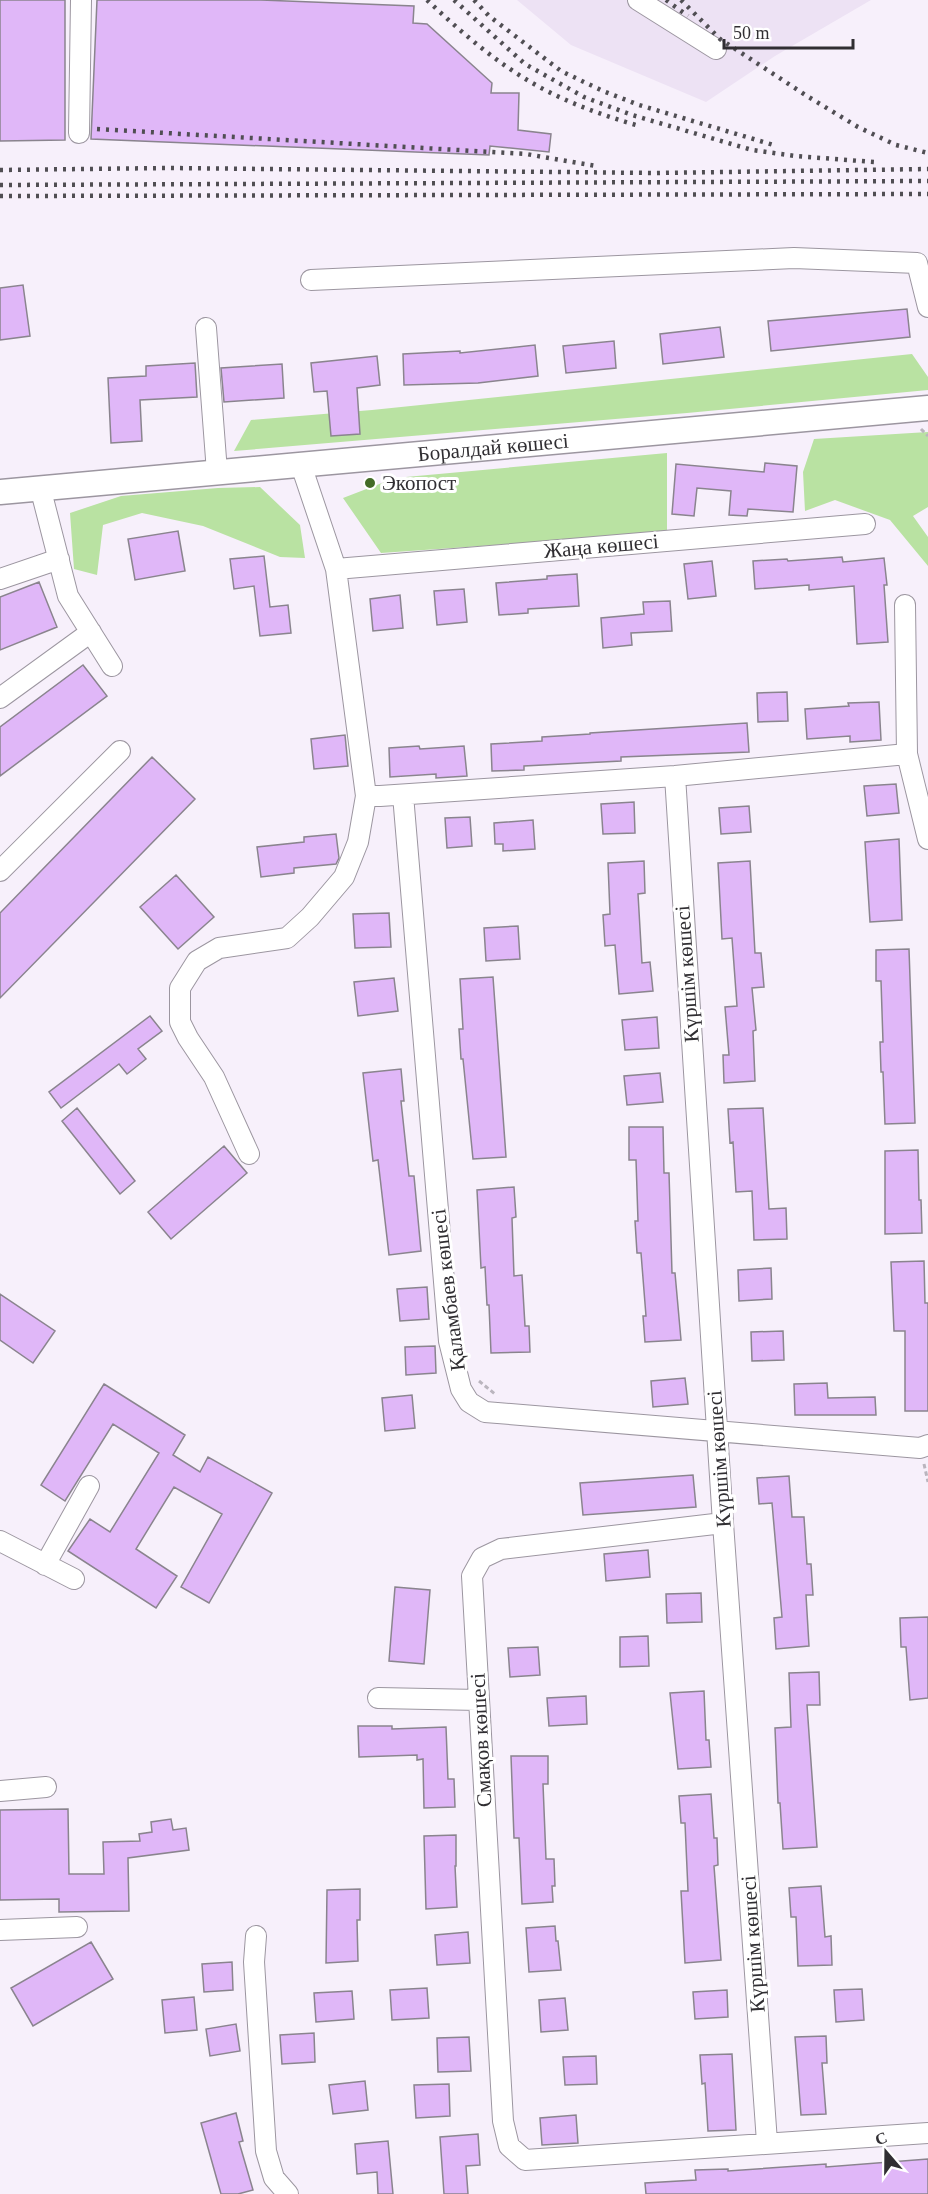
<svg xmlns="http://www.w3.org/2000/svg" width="928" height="2194" font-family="'Times New Roman',serif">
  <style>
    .built { fill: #ede2f4 }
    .green { fill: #b9e2a2 }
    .building { fill: #e0b7f8; stroke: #8a848e; stroke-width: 1.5 }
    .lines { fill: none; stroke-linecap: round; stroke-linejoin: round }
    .minor-casing { stroke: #9c96a0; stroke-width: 22 }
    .major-casing { stroke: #9c96a0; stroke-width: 27 }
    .path { stroke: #bab5be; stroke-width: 3; stroke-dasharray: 4.5 3; stroke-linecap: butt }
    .minor { stroke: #fff; stroke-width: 20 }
    .major { stroke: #fff; stroke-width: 24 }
    .rail { stroke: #504e53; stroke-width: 4.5; stroke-dasharray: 3 6; stroke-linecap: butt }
    .poi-dot { fill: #436b27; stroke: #fff; stroke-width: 2 }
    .labels { text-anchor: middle; stroke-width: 6; stroke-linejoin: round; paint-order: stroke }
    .street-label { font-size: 21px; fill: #302e32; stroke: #fff }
    .poi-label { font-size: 21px; fill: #302e32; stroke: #fff; text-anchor: start }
  </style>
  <rect width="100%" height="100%" fill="#f7f0fb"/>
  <path class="built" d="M517 0H871L775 56 706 102 571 45Z"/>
  <path class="green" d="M912 354 928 377V390L687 413 234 451 251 420 372 410Z
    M928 432V507L913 516 928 537V566L890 520 835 500 805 511 803 472 814 439Z
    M667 453V533L381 553 343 498 395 478Z
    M260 487 300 525 305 558 280 557 203 526 142 513 103 525 97 575 74 569 70 513 121 496 218 488Z"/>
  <path class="building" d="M0 0H65V140L0 141Z
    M97 0H261L414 6 413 23 427 24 492 83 491 93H519L518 130 551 134 549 152 490 146 489 155 91 139Z
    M23 285 30 336 0 340V288Z
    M907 309 910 337 771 351 768 321Z
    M720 327 724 357 663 364 660 334Z
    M614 341 616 368 566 373 563 346Z
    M535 345 538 376 478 383 404 385 403 354 460 351V353Z
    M377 356 380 385 357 388 360 434 331 436 327 391 314 392 311 363Z
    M195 363 197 397 140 400 142 441 111 443 108 378 146 376V366Z
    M282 364 284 398 224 402 221 368Z
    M765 463 797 466 793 512 748 509 747 516 729 515 731 491 697 488 694 516 672 514 676 464 764 472Z
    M178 531 185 571 135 580 128 539Z
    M264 556 270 607 288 605 291 633 260 636 254 586 234 589 230 559Z
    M842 557 843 562 884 558 887 585H884L888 642 857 644 854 586 809 590V585L755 589 753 561 787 559 788 561Z
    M712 561 716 596 688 599 684 564Z
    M577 574 579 606 528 609V613L499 615 496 583 547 579V576Z
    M39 582 57 627 0 650V597Z
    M464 589 467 622 437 625 434 591Z
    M400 595 403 628 373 631 370 599Z
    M670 601 672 631 631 633 632 645 603 648 601 618 644 614 643 602Z
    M83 665 107 696 0 776V727Z
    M787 692 788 721 758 722 757 693Z
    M879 702 881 740 850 742V736L807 739 805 709 849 706 848 703Z
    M747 723 749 752 621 757V761L524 766V770L492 771 491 744 542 741V737L590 734V733Z
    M345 735 348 766 314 769 311 739Z
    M419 746 420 749 464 746 467 776 436 778V774L390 777 389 748Z
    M152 757 195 799 0 998V913Z
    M896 784 899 813 867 816 864 786Z
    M634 802 635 833 603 834 601 804Z
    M749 806 751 832 721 834 719 808Z
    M470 817 472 846 447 848 445 818Z
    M533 820 535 849 503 851V844H495L494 823Z
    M336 834 339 858 336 864 294 868V873L261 877 257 847 304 842V837Z
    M899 839 902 920 870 922 865 842Z
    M644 861 645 893 638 894 642 963 650 962 653 991 619 994 615 945 605 946 603 915 610 914 608 863Z
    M750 861 755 953H761L764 987 752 988 756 1030 753 1031 755 1081 724 1083 723 1055H729L725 1007 737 1006 732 938 722 939 718 863Z
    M176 875 214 917 178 949 140 907Z
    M389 913 391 947 355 948 353 914Z
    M518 926 520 959 486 961 484 928Z
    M909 949 915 1123 885 1124 883 1072H881L880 1042H883L881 981H876V950Z
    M493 977 506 1157 473 1159 463 1059H461L459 1029H463L460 979Z
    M394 978 398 1011 358 1016 354 982Z
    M150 1016 162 1031 138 1049 146 1059 127 1074 119 1064 61 1108 49 1092Z
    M657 1017 659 1048 625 1050 622 1020Z
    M401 1069 404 1101H401L409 1176H414L421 1251 389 1255 378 1160 373 1161 363 1073Z
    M660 1073 663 1102 627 1105 624 1076Z
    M77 1108 135 1181 120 1194 62 1121Z
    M763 1108 769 1209 786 1208 787 1239 754 1240 752 1191 736 1192 733 1142 730 1143 728 1109Z
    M629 1127H663L664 1173H669L672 1273H675L681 1340 645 1342 643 1316H646L641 1253H637L635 1221H638L636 1160H629Z
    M224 1146 247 1173 171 1239 148 1212Z
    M918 1150 919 1200H921L922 1233 885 1234V1151Z
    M514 1187 516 1217 512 1218 514 1276 522 1275 525 1326H529L530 1352 491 1353 489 1305H487L485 1267 481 1268 477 1190Z
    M924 1261 925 1303H928V1411H905V1331H894L891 1262Z
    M771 1268 772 1299 739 1301 738 1270Z
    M427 1287 429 1319 400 1321 397 1289Z
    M0 1294 55 1331 33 1363 0 1340Z
    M783 1331 784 1360 752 1361 751 1332Z
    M435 1346 436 1373 406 1375 405 1347Z
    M685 1378 688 1404 653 1407 651 1381Z
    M827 1383 828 1398 875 1397 876 1415H795L794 1384Z
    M104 1384 185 1435 173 1455 200 1472 208 1457 272 1493 209 1603 181 1587 222 1514 174 1487 136 1549 177 1576 156 1608 68 1551 90 1519 110 1532 159 1453 113 1424 65 1501 41 1485Z
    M412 1395 415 1428 385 1431 382 1398Z
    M693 1475 696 1507 583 1515 580 1483Z
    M789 1476 792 1517H804L807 1564H811L813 1595H806L809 1646 776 1649 774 1618 782 1617 772 1503 759 1504 757 1478Z
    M648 1550 650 1577 606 1581 604 1554Z
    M395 1587 430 1590 424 1664 389 1661Z
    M701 1593 702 1622 667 1623 666 1594Z
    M928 1617V1698L910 1700 906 1647H901L900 1618Z
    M648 1636 649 1666 620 1667V1637Z
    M538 1647 540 1675 510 1677 508 1648Z
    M819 1672 820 1705H807L817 1847 783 1849 780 1803H778L775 1728 791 1727 789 1673Z
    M704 1691 706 1740H709L711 1767 678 1769 670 1693Z
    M586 1696 587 1724 549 1726 547 1698Z
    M358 1726H392V1729L446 1727 448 1779H454L455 1807 424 1808 423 1759 417 1760V1755L359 1757Z
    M511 1756H548V1784H543L546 1859H554L555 1886H552L553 1902 522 1904 519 1838H514Z
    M711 1794 714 1838H717L718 1865 714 1866 721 1960 685 1963 681 1891H688L685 1823H681L679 1796Z
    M68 1809 69 1874H104L103 1842 140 1841 139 1834 152 1832 151 1822 171 1819 173 1830 186 1828 189 1850 128 1858 129 1911 59 1912V1899L0 1900V1810Z
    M456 1835V1866H455L457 1907 426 1909 424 1836Z
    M821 1886 825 1937 831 1936 832 1965 798 1966 796 1917H791L789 1888Z
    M360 1889V1920H357L358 1961 326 1963 327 1890Z
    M555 1926 556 1941H558L561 1970 529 1972 526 1928Z
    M468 1932 470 1963 437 1965 435 1935Z
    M91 1942 113 1979 33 2026 11 1988Z
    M232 1962 233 1990 204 1992 202 1964Z
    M427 1988 429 2018 392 2020 390 1990Z
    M862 1989 864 2020 836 2022 834 1990Z
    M727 1990 728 2017 695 2019 693 1992Z
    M352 1991 354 2019 316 2022 314 1993Z
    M194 1997 197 2030 165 2033 162 2000Z
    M565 1998 568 2030 541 2032 539 2000Z
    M236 2024 240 2051 210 2056 206 2029Z
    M314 2033 315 2062 282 2064 280 2035Z
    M826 2036 827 2063H822L826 2114 801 2115 795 2037Z
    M469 2037 471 2071 438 2072 437 2038Z
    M732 2054 736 2130 708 2131 705 2083 702 2084 700 2055Z
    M596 2056 597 2084 565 2085 563 2057Z
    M365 2081 368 2110 333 2114 329 2085Z
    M449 2084 450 2116 416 2118 414 2085Z
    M236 2113 243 2141 239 2142 253 2190 238 2194H221L201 2123Z
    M576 2115 578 2143 542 2145 540 2118Z
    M478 2134 480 2165 466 2166 468 2194H444L440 2137Z
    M388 2141 393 2194H378L377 2172 357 2174 355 2144Z
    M928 2159V2194H646L645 2183 696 2180 695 2170 728 2169V2171L826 2164V2167Z"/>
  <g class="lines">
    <defs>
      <path id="minor" d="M638 0 716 49
        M79 133 81 0
        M311 280 794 258 917 263 928 307
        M206 328 217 472
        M301 465 336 569 366 796H380L675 776 907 754
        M40 487 68 596 112 666
        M336 569 865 524
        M0 579 59 559
        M905 605 907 754 928 839
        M0 698 91 632
        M675 776 723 1523 767 2142
        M403 795 449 1341 461 1389 469 1402 485 1412 920 1448 928 1445
        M0 871 120 751
        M249 1154 214 1077 188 1038 180 1022V988L197 961 219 948 287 938 310 917 344 877 358 842 366 796
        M723 1523 501 1549 482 1558 472 1576 503 2121 509 2146 525 2160 928 2133
        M0 1541 74 1579
        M45 1565 89 1486
        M378 1698 479 1700
        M0 1791 46 1787
        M0 1930 77 1927
        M256 1936 254 1962 266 2151 274 2178 288 2194"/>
      <g id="major">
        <path id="s1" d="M0 492 928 408"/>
      </g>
    </defs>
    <use href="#minor" class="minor-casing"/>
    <use href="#major" class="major-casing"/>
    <path class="path" d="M921 429 928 436
      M479 1381 495 1394
      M924 1464 928 1482"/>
    <use href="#minor" class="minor"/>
    <use href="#major" class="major"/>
    <path class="rail" d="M427 0C463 34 501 67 545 90 574 105 605 116 636 125
      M454 0 525 64 584 97 632 115 752 150 795 156 874 162
      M474 0 489 16 561 71 603 91 639 105 777 146
      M666 0 688 16
      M681 0 720 39 807 96 858 127 896 145 928 153
      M97 129 526 154 596 166
      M0 170 168 168 656 173 928 169
      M0 185 928 181
      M0 196 928 194"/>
  </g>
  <circle class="poi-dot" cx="370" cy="483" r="6"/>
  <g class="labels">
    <g class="street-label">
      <text dy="7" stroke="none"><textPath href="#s1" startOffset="495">Боралдай көшесі</textPath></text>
      <text transform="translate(601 546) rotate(-5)" y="7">Жаңа көшесі</text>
      <text transform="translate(687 974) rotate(-94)" y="7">Күршім көшесі</text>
      <text transform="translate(448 1290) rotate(-97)" y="7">Қаламбаев көшесі</text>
      <text transform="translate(719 1459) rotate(-94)" y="7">Күршім көшесі</text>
      <text transform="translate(481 1740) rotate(-93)" y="7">Смақов көшесі</text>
      <text transform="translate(753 1944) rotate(-94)" y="7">Күршім көшесі</text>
    </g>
    <g class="poi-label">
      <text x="382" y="490">Экопост</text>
    </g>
  </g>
  <g transform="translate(886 2152) rotate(340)" stroke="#ffffff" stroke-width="4.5" paint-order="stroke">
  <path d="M0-4.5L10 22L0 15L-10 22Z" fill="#302e32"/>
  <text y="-9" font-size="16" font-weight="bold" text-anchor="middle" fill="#302e32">С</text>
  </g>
  <path d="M724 39v9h129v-9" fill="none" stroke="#302e32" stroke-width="3"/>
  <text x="733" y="39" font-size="18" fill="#302e32" stroke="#ffffff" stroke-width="4.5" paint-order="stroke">50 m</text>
</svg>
